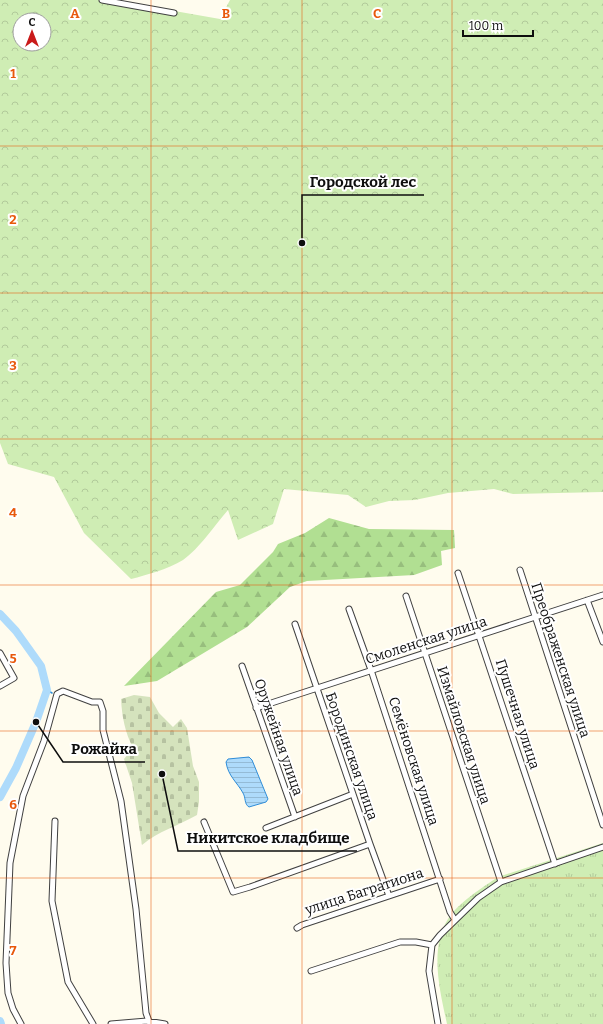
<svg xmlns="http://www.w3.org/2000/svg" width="603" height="1024" font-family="Bitter,serif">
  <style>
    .grass { fill: url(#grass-tufts) }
    .forest { fill: url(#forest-firs) }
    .cemetery { fill: url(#cemetery-stones) }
    .park { fill: url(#park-crowns); fill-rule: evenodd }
    .water { fill: url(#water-rules); stroke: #2f8dd8 }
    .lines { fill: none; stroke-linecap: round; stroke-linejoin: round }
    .stream { stroke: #2f8dd8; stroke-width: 1.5 }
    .river { stroke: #aedbfb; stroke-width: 8 }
    .minor-casing { stroke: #414141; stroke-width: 7 }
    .minor { stroke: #fff; stroke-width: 5 }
    .grid { fill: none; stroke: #e8590c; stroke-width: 1; stroke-opacity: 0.55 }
    .labels { text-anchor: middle; stroke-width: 4; stroke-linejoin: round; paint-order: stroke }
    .street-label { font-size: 14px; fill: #0e0e0e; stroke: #fff }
    .grid-label { font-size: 13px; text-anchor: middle; font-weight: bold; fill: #e8590c; stroke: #fff; stroke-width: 4; stroke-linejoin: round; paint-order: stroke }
    .leader { fill: none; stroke: #0e0e0e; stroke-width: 1.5 }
    .callout-dot { fill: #0e0e0e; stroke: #fff; stroke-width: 1.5 }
    .callout-label { font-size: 15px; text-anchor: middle; font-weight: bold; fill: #0e0e0e; stroke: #fff; stroke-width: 4; stroke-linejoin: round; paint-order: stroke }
  </style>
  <defs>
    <pattern id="grass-tufts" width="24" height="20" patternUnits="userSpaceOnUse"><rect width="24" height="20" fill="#cfedb4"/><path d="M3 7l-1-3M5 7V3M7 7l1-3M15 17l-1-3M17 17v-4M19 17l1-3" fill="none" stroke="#b1ca9a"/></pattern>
    <pattern id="forest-firs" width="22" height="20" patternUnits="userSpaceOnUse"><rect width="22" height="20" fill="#b1df92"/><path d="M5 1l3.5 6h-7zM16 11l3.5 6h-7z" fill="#97be7d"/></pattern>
    <pattern id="cemetery-stones" width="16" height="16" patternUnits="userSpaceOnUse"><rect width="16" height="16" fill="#d5e3bd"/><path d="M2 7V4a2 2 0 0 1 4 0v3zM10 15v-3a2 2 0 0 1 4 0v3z" fill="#b6c2a1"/></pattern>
    <pattern id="park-crowns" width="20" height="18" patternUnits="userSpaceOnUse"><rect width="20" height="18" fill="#cfedb4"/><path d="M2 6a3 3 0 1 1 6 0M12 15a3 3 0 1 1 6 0" fill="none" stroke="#b1ca9a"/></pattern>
    <pattern id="water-rules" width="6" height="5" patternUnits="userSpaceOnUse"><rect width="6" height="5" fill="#aedbfb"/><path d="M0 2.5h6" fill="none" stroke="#94bbd6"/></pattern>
  </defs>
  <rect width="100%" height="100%" fill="#fffcee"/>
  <path class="grass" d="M603 843V1024H447C440 991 429 949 448 919 458 903 483 887 498 877Z"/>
  <path class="forest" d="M329 518 369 529 454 530 455 548 441 551 442 565 414 575 307 581 290 587 247 627 157 681 124 686 216 592 240 585 273 552 278 544 305 533Z"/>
  <path class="cemetery" d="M134 695 150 697 159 713 173 727 181 719 187 728 193 766 199 782V802L197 815C178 826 158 831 142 845L132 783 124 759 133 748C125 732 122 717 121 699Z"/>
  <path class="park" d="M0 0H112L220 19 230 0H603V492L513 494 494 489 448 493 415 500 389 501 366 507 348 495 284 489 273 524 238 540 228 510C215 525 199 549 183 560 168 569 147 575 131 579L84 533 54 477 8 464 0 443ZM20 20H44V44H20Z"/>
  <path class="water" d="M249 757 252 760 268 799 266 802 249 807C244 804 246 798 243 793 237 782 228 776 226 762L228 759Z"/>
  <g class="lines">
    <path class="stream" d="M47 690 52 693"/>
    <path class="river" d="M0 614 16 631 41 666 47 690 36 722 16 768 0 797
      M0 1021 1 1024"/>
    <defs>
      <path id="minor" d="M102 0 174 13
        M520 570 603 825
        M458 573 555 864
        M406 596 501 882
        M587 600 603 642
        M349 609 371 670 450 912 455 920
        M295 624 370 844 389 896
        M0 653 14 678 0 686
        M242 666 295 817
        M256 708 603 595
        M55 821 52 901 68 982 93 1024
        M204 822 233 892 250 887 370 844
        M266 828 353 794
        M297 928 302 925 440 879
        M311 971 400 942H416L432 945
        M21 1024 13 1009 8 993 6 963 10 863 23 796 44 741 57 694 63 691 92 702H100L103 711V730L121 801 136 909 146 1013 150 1024
        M111 1024 147 1021 165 1024
        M438 1024 429 971 432 945 440 935 478 898 501 882 603 847"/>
    </defs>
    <use href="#minor" class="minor-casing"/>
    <use href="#minor" class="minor"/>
  </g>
  <path class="grid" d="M151 0V1024M302 0V1024M452 0V1024M0 146H603M0 293H603M0 439H603M0 585H603M0 731H603M0 878H603"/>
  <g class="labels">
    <g class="street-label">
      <text transform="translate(426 640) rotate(-18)" y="5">Смоленская улица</text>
      <text transform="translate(561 660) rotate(72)" y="5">Преображенская улица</text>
      <text transform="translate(518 714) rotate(72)" y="5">Пушечная улица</text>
      <text transform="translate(464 735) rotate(72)" y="5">Измайловская улица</text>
      <text transform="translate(279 737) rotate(71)" y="5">Оружейная улица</text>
      <text transform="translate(352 756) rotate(71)" y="5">Бородинская улица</text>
      <text transform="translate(414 761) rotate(72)" y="5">Семёновская улица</text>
      <text transform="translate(364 891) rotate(-18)" y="5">улица Багратиона</text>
    </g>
  </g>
  <g class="grid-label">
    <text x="75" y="18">A</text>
    <text x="226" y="18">B</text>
    <text x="377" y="18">C</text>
    <text x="13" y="78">1</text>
    <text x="13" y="224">2</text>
    <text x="13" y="370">3</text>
    <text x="13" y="517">4</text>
    <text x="13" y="663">5</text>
    <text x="13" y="809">6</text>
    <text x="13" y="955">7</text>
  </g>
  <path class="leader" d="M302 243L302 195H424M36 722L63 762H145M162 774L178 851H357"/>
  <g class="callout-dot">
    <circle cx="302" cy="243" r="4"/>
    <circle cx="36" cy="722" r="4"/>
    <circle cx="162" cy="774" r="4"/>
  </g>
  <g class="callout-label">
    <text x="363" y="187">Городской лес</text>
    <text x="104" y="754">Рожайка</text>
    <text x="268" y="843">Никитское кладбище</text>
  </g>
  <g transform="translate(32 32)"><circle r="19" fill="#ffffff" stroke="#9f9f9f"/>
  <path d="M0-3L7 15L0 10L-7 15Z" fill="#c91a1a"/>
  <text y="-6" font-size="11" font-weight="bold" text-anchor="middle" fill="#0e0e0e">С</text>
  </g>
  <path d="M463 30v6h70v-6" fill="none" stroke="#0e0e0e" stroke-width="2"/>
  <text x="469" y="30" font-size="12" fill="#0e0e0e" stroke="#ffffff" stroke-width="3" paint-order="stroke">100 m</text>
</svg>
